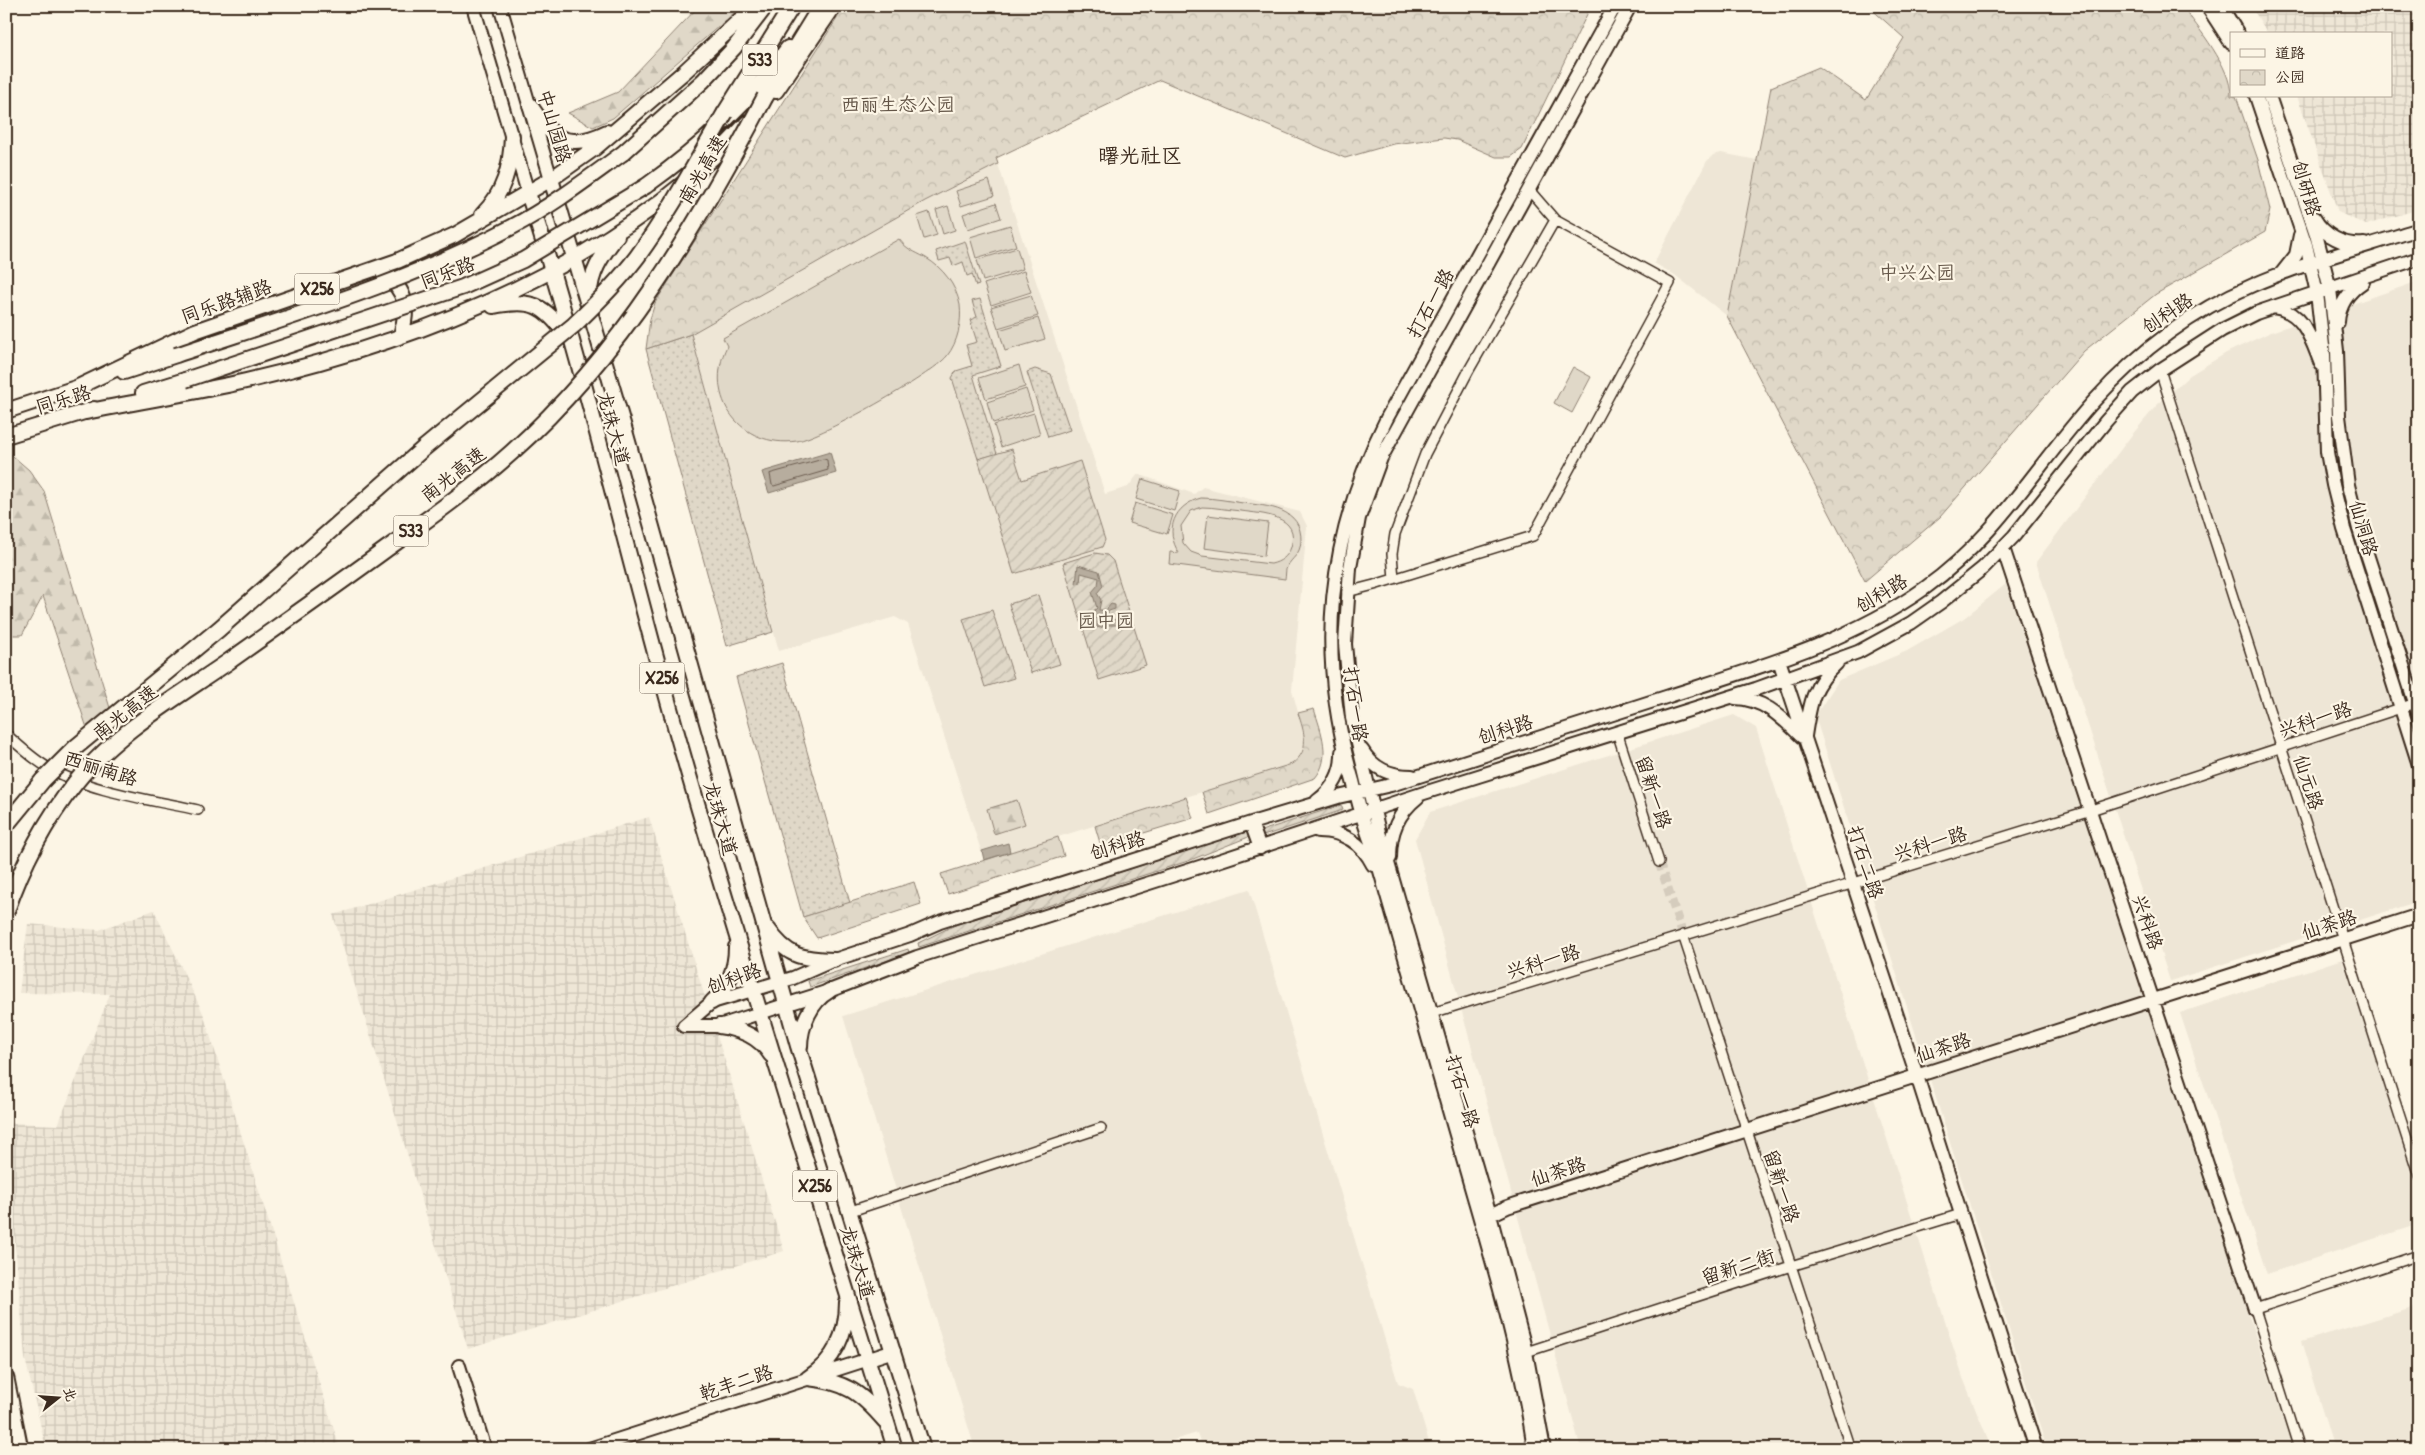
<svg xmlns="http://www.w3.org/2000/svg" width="2425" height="1455" font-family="'Patrick Hand','LXGW WenKai TC',sans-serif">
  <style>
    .built { fill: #eee6d6 }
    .industrial { fill: url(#industrial-grid) }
    .grass { fill: url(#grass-dots); stroke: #8e8173 }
    .forest { fill: url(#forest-firs); stroke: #8e8173 }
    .park { fill: url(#park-crowns); stroke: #8e8173 }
    .garden { fill: url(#garden-furrows); stroke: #8e8173 }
    .pitch { fill: #e0d8c8; stroke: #8e8173; fill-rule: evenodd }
    .water { fill: #b7ad9e; stroke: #85796b }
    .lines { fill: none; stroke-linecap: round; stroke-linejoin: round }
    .shore { stroke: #6d5e51; stroke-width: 1 }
    .street-tunnel { stroke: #d5ccbd; stroke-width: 9; stroke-dasharray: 9 4.5; stroke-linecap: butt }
    .street-casing { stroke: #3b2a1e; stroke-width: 12 }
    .secondary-casing { stroke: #3b2a1e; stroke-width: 16 }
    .primary-casing { stroke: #3b2a1e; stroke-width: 18 }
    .highway-casing { stroke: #3b2a1e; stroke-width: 19 }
    .street { stroke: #fcf5e5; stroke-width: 9 }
    .secondary { stroke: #fcf5e5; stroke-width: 12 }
    .primary { stroke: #fcf5e5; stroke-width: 14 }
    .highway { stroke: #fcf5e5; stroke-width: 15 }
    .primary-bridge-casing { stroke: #3b2a1e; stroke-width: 18; stroke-linecap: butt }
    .highway-bridge-casing { stroke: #3b2a1e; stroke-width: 19; stroke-linecap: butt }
    .primary-bridge { stroke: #fcf5e5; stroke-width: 14 }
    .highway-bridge { stroke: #fcf5e5; stroke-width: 15 }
    .labels { text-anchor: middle; stroke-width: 4.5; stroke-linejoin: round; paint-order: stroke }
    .shield { fill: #fcf5e5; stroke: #75675a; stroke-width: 1 }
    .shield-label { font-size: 18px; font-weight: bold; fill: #3b2a1e }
    .park-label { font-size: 19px; fill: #645648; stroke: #fcf5e5 }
    .street-label { font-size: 19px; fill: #3b2a1e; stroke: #fcf5e5 }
    .quarter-label { font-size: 21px; fill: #3b2a1e; stroke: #fcf5e5 }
  </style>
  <defs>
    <pattern id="industrial-grid" width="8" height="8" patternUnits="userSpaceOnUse" patternTransform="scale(1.25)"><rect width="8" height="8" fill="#eee6d6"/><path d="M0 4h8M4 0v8" fill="none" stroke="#cdc5b7"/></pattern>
    <pattern id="grass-dots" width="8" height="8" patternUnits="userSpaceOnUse" patternTransform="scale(1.25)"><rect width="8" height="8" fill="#e0d8c8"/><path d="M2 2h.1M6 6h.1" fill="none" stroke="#c1baab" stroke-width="1.8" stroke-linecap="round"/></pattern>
    <pattern id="forest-firs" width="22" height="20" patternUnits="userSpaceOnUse" patternTransform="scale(1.25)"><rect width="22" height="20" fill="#e0d8c8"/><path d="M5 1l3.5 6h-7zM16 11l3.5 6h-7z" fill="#c1baab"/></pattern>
    <pattern id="park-crowns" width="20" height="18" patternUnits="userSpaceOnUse" patternTransform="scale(1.25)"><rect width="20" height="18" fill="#e0d8c8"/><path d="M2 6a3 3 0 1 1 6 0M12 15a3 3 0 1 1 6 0" fill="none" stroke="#c1baab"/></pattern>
    <pattern id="garden-furrows" width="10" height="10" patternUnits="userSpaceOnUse" patternTransform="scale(1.25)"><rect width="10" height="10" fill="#e0d8c8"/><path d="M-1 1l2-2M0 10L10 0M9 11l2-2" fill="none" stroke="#c1baab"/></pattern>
  </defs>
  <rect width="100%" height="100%" fill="#fcf5e5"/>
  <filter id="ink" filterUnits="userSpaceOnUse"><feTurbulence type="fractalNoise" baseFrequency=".02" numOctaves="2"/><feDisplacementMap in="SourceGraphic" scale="10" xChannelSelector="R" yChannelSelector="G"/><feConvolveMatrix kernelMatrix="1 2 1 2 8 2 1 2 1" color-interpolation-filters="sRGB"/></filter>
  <g filter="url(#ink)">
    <path class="built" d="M614 6H699L690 15Z
      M1721 153 1757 160 1727 316 1675 275 1654 263 1707 161 1713 155Z
      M998 164 1105 494 1128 487 1138 474 1194 494 1203 487 1300 512 1307 526 1292 690 1305 738 1299 759 1292 764 984 860 908 624 895 617 779 651 691 334 925 201Z
      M2419 281V901L2170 981 2036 562 2131 436 2157 405 2190 375 2228 352 2271 332Z
      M2006 584 2293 1449H2047L1815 716 1839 680 1907 651 1964 618Z
      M1734 715 1756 728 1963 1378 1992 1449H1581L1415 839 1430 812Z
      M1249 889 1398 1383 1413 1389 1431 1449H1203L1197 1433 1144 1449H975L843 1016Z
      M2342 959 2419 1189V1224L2267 1274 2180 1013Z
      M2419 1306V1449H2334L2301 1342Z"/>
    <path class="industrial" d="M2251 6H2419V209L2366 225 2338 212 2297 96H2391V34H2268Z
      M649 817 784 1251 468 1349 333 915Z
      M154 910 203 1013 340 1449H46L25 1358 14 1230 12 1123 58 1125 110 994 19 993 28 924 99 930Z"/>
    <path class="grass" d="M965 241 979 285 976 286 972 274 967 276 963 262 953 266 950 258 939 261 936 251Z
      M980 299 1001 366 973 375 997 454 978 459 952 378 956 371 972 366 966 345 977 342 970 320 977 317 972 301Z
      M691 334 773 632 727 646 646 349Z
      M1035 369 1051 374 1070 430 1048 437 1027 372Z
      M782 663 850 903 803 917 736 677Z"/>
    <path class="forest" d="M699 6H742L613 118 593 127 568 113 618 92Z
      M6 450 29 470 44 491 110 708 87 728 43 596 22 635H6Z
      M1017 800 1025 824 994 834 987 809Z"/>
    <path class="park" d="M845 6H1591L1522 149 1511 157H1496L1457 140 1444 138 1393 144 1345 158 1160 80 996 158 998 164 925 201 691 334 646 349 650 319 655 303Z
      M1868 6H2182C2199 29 2231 67 2231 96H2236L2258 160 2270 210 2265 232 2156 294 2084 351 1940 517 1865 581 1727 316 1771 87 1819 67 1866 100 1904 38Z
      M1314 709C1321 731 1332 758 1315 778L1209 814 1202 792 1292 764C1311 750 1304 732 1298 713Z
      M1186 797 1193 818 1101 846 1095 826Z
      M1058 837 1064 856 948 894 941 874Z
      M914 882 921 904 817 938 803 917Z"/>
    <path class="garden" d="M1012 449 1022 480 1080 461 1105 540 1102 547 1014 574 978 459Z
      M1095 553 1107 555 1113 561 1146 665 1099 680 1063 563Z
      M1038 595 1060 664 1031 673 1009 604Z
      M992 610 1014 678 985 687 963 619Z
      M1341 805 1343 810 1260 837 1258 832Z
      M1249 831 1251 836 1188 861 919 947 918 943 955 925Z
      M908 949 909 953 810 987 808 981Z"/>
    <path class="pitch" d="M989 180 994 196 961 206 956 191Z
      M996 203 1001 218 968 229 963 214Z
      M948 206 955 230 943 234 936 210Z
      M929 212 937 235 924 239 917 216Z
      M1010 225 1016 246 976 258 970 237Z
      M899 239C907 250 914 251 926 258 943 268 956 285 960 305 962 322 958 342 947 356 932 375 822 437 797 441 741 449 702 397 727 346L723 338Z
      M1017 248 1023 269 983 281 977 260Z
      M1024 271 1031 292 991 305 984 284Z
      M1031 295 1038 316 998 328 991 307Z
      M1038 318 1045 339 1005 351 999 330Z
      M1019 365 1025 387 986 399 979 378Z
      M1573 367 1591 377 1572 413 1554 403Z
      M1026 389 1033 410 993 423 987 402Z
      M1034 413 1040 434 1001 447 994 425Z
      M1142 479 1180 491 1174 511 1136 499Z
      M1201 498C1215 498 1229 501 1243 503 1268 506 1302 508 1301 541 1300 556 1292 557 1287 567 1285 570 1286 576 1285 579L1169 564 1170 552 1179 553C1164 530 1174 505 1201 498ZM1202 507C1215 507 1228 510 1241 511 1262 514 1301 515 1291 547 1288 557 1280 562 1271 564L1202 556 1191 552 1183 543 1181 526 1191 511Z
      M1135 503 1173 515 1167 534 1129 523Z
      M1208 515 1268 523 1264 556 1204 548Z"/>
    <path class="water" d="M830 452 836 473 769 493 762 472Z
      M1078 565 1099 571 1103 586 1097 593 1101 600 1099 610H1106L1111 604 1115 605V609L1109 611 1107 614 1110 619 1120 620 1119 625H1107L1100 628 1097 627V619L1091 618 1090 614 1097 608 1092 592 1098 585 1099 578 1081 573 1080 583 1076 584Z
      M1008 843 1010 852 984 860 982 851Z"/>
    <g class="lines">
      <path class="shore" d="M824 459 827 460 828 470 774 486 772 485 770 474Z"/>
      <path class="street-tunnel" d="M1659 862 1683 935"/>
      <defs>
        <path id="street" d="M2160 370 2419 1176
          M1394 579 1392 554 1395 534 1425 454 1469 370 1555 220
          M1347 592 1374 585 1533 536 1670 283 1555 220 1530 191
          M1617 732 1659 862
          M6 734C19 746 32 758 47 767 87 791 152 800 198 810
          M1683 935 1850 1446
          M1430 1008 1432 1013 2091 810 2419 702
          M851 1211 1101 1128
          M1526 1352 1791 1266 1961 1214
          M2299 1449 2255 1309 2419 1255"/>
        <path id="secondary" d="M473 6 528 193
          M500 6 551 179
          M2207 6 2231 43
          M2221 6 2238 34
          M2256 96 2306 245 2317 293 2324 355 2327 452 2333 485 2344 529 2419 765
          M2269 96 2316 234 2330 289 2337 351 2339 416 2348 485 2359 529 2419 715
          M2314 218C2324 236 2344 246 2364 244
          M2281 274 2296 255 2300 235
          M2273 307C2304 311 2311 339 2321 364
          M2338 322C2339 304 2348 292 2363 282
          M2003 548 2255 1309
          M1779 660 1917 1076 2036 1449
          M1735 698C1765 699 1782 718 1802 737
          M1805 736C1810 704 1812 686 1837 663
          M1362 750C1373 769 1390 776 1412 776
          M1317 801C1333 790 1343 771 1342 752
          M1251 823 1260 848
          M1318 831C1343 831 1362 843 1373 865V861
          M1390 858C1390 832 1398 813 1418 797
          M684 1026 712 1002 793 978 834 960 910 935 940 922 1251 823 1338 797 1391 785C1483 756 1574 726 1666 697 1756 668 1848 643 1925 588 1998 536 2036 465 2094 401 2139 351 2192 311 2253 285 2306 262 2364 247 2419 229
          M684 1026H719L829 991 917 957 1212 863 1424 793 1756 689 1858 652 1911 623 1941 602 1983 568 2014 536 2106 421 2132 392 2160 370 2222 330 2256 313 2419 258
          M1484 1218 1507 1207 2419 915
          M459 1366 485 1449
          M589 1449 894 1351
          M1534 1449C1521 1355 1493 1264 1467 1173 1436 1065 1405 957 1374 850 1364 827 1359 805 1353 781 1315 654 1327 537 1387 418L1615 6
          M1544 1449 1526 1352 1490 1215 1379 832 1352 718 1345 644 1350 568 1359 518 1381 458 1630 6"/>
        <path id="primary" d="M776 91 834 6
          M530 105C552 140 568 151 607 132
          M623 153 703 81 734 48 766 6
          M551 179 623 424 798 1046 923 1449
          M646 186C702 146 747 104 788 48
          M528 193C586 374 628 561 680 744 747 980 824 1214 895 1449
          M482 215C504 193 511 167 512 136
          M384 275C408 290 408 311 401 335
          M590 300C588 275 602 255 617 236
          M493 306C535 299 541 304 568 336
          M124 372 176 355
          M78 387 195 331 397 261 455 235 551 179 595 148 684 72 755 6
          M143 393 185 380
          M6 411 85 385
          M86 412C139 401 193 393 246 381 428 339 620 262 748 122
          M6 436 94 409
          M768 929C787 957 802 959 834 960
          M712 1002C728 988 736 968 736 947
          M719 1026C740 1029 759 1036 771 1055
          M800 1047C800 1026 811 1001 829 991
          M808 1378C834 1361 847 1334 847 1302
          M808 1378C846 1382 860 1392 885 1421"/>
        <path id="highway" d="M765 97 821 6
          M725 113 792 6
          M6 825 43 780
          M6 1379 20 1449"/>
      </defs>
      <use href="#street" class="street-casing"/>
      <use href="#secondary" class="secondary-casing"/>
      <use href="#primary" class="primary-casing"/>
      <use href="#highway" class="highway-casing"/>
      <use href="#street" class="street"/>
      <use href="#secondary" class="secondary"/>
      <use href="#primary" class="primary"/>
      <use href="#highway" class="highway"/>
      <defs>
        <path id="primary-bridge" d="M176 355C289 317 406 283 512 227 552 206 587 179 623 153
          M185 380 463 287 523 260 646 186"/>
        <path id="highway-bridge" d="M43 780 76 747 219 629 424 448 574 325C596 304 618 282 637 257 670 212 697 161 725 113
          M6 912C22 865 45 821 76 782 116 732 176 698 228 662 280 625 333 588 385 550 428 519 472 488 512 452 622 354 697 226 765 97"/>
      </defs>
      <use href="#primary-bridge" class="primary-bridge-casing"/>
      <use href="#highway-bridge" class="highway-bridge-casing"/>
      <use href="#primary-bridge" class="primary-bridge"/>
      <use href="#highway-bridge" class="highway-bridge"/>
    </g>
  </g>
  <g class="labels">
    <g class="shield">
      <rect x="742.5" y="44.5" width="35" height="31" rx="4"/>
      <rect x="294.5" y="273.5" width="45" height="31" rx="4"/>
      <rect x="393.5" y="515.5" width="35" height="31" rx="4"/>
      <rect x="639.5" y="662.5" width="45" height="31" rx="4"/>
      <rect x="792.5" y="1170.5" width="45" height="31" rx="4"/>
    </g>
    <g class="shield-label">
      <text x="760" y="66">S33</text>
      <text x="317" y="295">X256</text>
      <text x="411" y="537">S33</text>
      <text x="662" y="684">X256</text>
      <text x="815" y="1192">X256</text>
    </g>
    <g class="park-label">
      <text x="898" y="111">西丽生态公园</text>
      <text x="1917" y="279">中兴公园</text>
      <text x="1106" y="627">园中园</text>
    </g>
    <g class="street-label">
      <text transform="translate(555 126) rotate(74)" y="7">中山园路</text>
      <text transform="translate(702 169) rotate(-60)" y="7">南光高速</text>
      <text transform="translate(2307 188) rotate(73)" y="7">创研路</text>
      <text transform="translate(447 272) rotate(-21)" y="7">同乐路</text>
      <text transform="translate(226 301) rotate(-20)" y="7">同乐路辅路</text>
      <text transform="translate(1430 303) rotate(-61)" y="7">打石一路</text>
      <text transform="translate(2167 313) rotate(-34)" y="7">创科路</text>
      <text transform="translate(63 399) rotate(-17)" y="7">同乐路</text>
      <text transform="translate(614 428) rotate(75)" y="7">龙珠大道</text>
      <text transform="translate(453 474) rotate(-38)" y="7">南光高速</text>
      <text transform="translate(2364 528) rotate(74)" y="7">仙洞路</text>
      <text transform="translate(1881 593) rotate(-31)" y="7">创科路</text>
      <text transform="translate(1356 704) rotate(82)" y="7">打石一路</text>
      <text transform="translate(125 712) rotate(-38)" y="7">南光高速</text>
      <text transform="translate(2315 719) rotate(-18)" y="7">兴科一路</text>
      <text transform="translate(1505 729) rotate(-18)" y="7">创科路</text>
      <text transform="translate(101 768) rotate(17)" y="7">西丽南路</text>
      <text transform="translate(2309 782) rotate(72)" y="7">仙元路</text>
      <text transform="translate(1654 792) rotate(72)" y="7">留新一路</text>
      <text transform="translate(721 818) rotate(74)" y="7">龙珠大道</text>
      <text transform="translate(1930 843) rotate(-17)" y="7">兴科一路</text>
      <text transform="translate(1117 845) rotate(-17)" y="7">创科路</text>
      <text transform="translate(1866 862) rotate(72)" y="7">打石二路</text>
      <text transform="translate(2148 922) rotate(71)" y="7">兴科路</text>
      <text transform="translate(2329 924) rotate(-18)" y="7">仙茶路</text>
      <text transform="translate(1543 961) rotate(-17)" y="7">兴科一路</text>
      <text transform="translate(734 978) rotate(-20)" y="7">创科路</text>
      <text transform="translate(1943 1047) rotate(-18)" y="7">仙茶路</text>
      <text transform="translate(1463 1091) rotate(74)" y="7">打石一路</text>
      <text transform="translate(1558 1171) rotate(-18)" y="7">仙茶路</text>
      <text transform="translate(1782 1186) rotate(72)" y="7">留新一路</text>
      <text transform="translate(858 1262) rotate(73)" y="7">龙珠大道</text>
      <text transform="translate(1738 1266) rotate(-18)" y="7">留新二街</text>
      <text transform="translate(736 1382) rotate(-18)" y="7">乾丰二路</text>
    </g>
    <g class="quarter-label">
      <text x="1140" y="163">曙光社区</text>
    </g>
  </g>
  <rect width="2425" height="1455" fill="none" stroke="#fcf5e5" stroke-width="25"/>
  <rect x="12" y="12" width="2400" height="1430" fill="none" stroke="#3b2a1e" stroke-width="2" filter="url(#ink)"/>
  <rect x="2230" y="32" width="162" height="65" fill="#fcf5e5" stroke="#afa495"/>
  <rect x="2240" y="49" width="25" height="8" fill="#fcf5e5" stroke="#afa495"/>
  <text x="2275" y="58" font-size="15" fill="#3b2a1e">道路</text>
  <rect x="2240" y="70" width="25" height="15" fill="url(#park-crowns)" stroke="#afa495"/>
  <text x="2275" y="82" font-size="15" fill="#3b2a1e">公园</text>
  <g transform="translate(58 1398) rotate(73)" stroke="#fcf5e5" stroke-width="4" paint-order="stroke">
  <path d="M0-4L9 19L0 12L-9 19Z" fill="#3b2a1e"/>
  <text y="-8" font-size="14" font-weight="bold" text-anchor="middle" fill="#3b2a1e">北</text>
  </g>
</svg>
